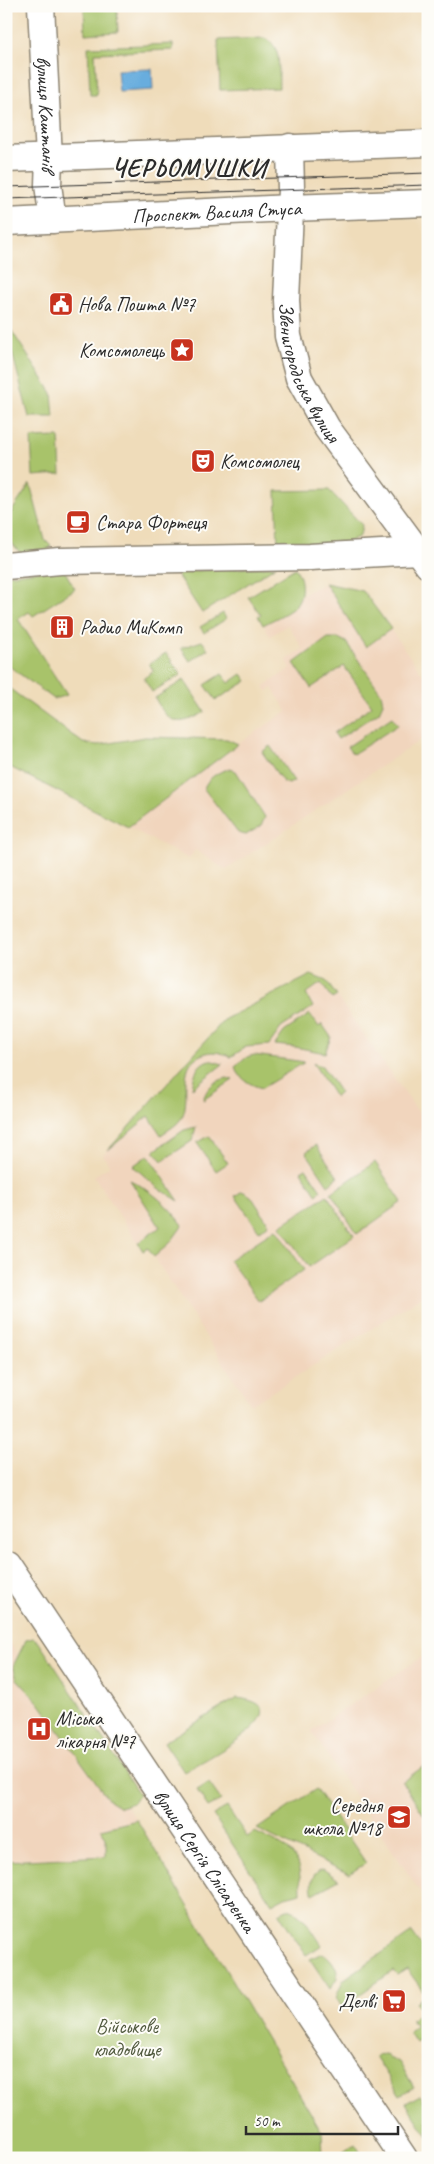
<svg xmlns="http://www.w3.org/2000/svg" width="434" height="2164" font-family="Caveat,sans-serif">
  <style>
    .built { fill: #f1d5bd }
    .green { fill: #a8c36a; stroke: #6a774a }
    .water { fill: #68adde; stroke: #4a6c84 }
    .lines { fill: none; stroke-linecap: round; stroke-linejoin: round }
    .minor-casing { stroke: #8d8472; stroke-width: 29 }
    .minor { stroke: #fff; stroke-width: 26 }
    .tram { stroke: #2b2b2b; stroke-width: 1 }
    .labels { text-anchor: middle; stroke-width: 4; stroke-linejoin: round; paint-order: stroke }
    .street-label { font-size: 20px; fill: #2b2b2b; stroke: #fdfcf7 }
    .poi-label { font-size: 20px; fill: #2b2b2b; stroke: #fdfcf7; text-anchor: start }
    .park-label { font-size: 20px; fill: #50593e; stroke: #fdfcf7 }
    .district-label { font-size: 25px; font-weight: bold; letter-spacing: 1px; fill: #2b2b2b; stroke: #fdfcf7 }
  </style>
  <rect width="100%" height="100%" fill="#fdfcf7"/>
  <filter id="ink" filterUnits="userSpaceOnUse"><feTurbulence type="fractalNoise" baseFrequency=".02" numOctaves="2"/><feDisplacementMap in="SourceGraphic" scale="10" xChannelSelector="R" yChannelSelector="G"/><feConvolveMatrix kernelMatrix="1 2 1 2 8 2 1 2 1" color-interpolation-filters="sRGB"/></filter>
  <filter id="wash" filterUnits="userSpaceOnUse"><feTurbulence type="fractalNoise" baseFrequency=".0096" numOctaves="4" result="noise"/><feDisplacementMap in="SourceGraphic" scale="20" xChannelSelector="R" yChannelSelector="G"/><feGaussianBlur stdDeviation="1.12" result="paint"/><feColorMatrix in="noise" values="0 0 0 0 0 0 0 0 0 0 0 0 0 0 0 0 0 1.4 0 .05"/><feComposite in="paint" operator="in"/></filter>
  <g filter="url(#wash)">
    <rect width="100%" height="100%" fill="#efdcba"/>
    <path class="built" d="M325 583 363 591 428 682V735L226 870 195 850 189 859 128 827 238 744 287 711 272 688 267 691 264 686 291 668 286 660 303 649 288 625 270 636 258 616Z
      M311 975 326 981 428 1126V1293L251 1405 148 1248 143 1251 94 1176 110 1166 103 1155 225 1019Z
      M6 1638 137 1820 102 1829 106 1837 107 1856 6 1861Z
      M428 1653V1903L311 1731Z"/>
    <path class="green" d="M84 6H117L118 32 85 34Z
      M264 38C283 45 278 71 279 88L220 90 218 40Z
      M173 44V50L95 53 97 95H90L88 47Z
      M6 322 52 393 54 417H29L6 329Z
      M59 437 61 474 33 476 31 438Z
      M30 484 45 540 51 546 45 556 22 555 6 536V520Z
      M329 490 362 525 360 536 346 543 278 544 276 491Z
      M276 566 202 613 175 572Z
      M63 568 75 589 33 616 29 612 18 619 67 695 54 699 6 664V575Z
      M295 568C304 579 304 599 292 609 284 615 272 620 263 625L258 616 261 615 248 597Z
      M325 583 363 591 391 629 366 647Z
      M223 613 226 619 204 633 200 627Z
      M328 638H338L346 642 381 693 383 703 379 712 338 739 334 733 372 706 344 666 311 688 294 663Z
      M202 641 208 649 190 661 181 648Z
      M166 653 181 675 152 692 144 678 154 671 149 664Z
      M222 674 229 683 242 674 247 681 216 700 205 685Z
      M184 680 205 712C179 727 169 725 155 698Z
      M6 686 83 743 98 745 145 737 227 739 238 744 128 827 6 765Z
      M392 717 398 725 353 754 347 747Z
      M270 746 294 781 289 784 283 782 262 752Z
      M230 769 236 771 265 817 261 826 246 835 238 833 204 789C206 779 220 770 230 769Z
      M311 975 326 981 337 996 332 999 321 983 306 994 313 1007 281 1028 269 1045 246 1047 231 1057C221 1052 212 1050 201 1055 176 1065 192 1098 182 1117 178 1125 168 1130 161 1135L149 1116 108 1150 225 1019Z
      M310 1014 319 1027 322 1024 331 1037 325 1053 295 1047 275 1045 284 1032Z
      M254 1055 305 1062 262 1088C250 1085 240 1079 235 1067L247 1057Z
      M209 1060 223 1064 192 1088C194 1076 196 1064 209 1060Z
      M313 1063 322 1066 340 1093 335 1097Z
      M227 1078 233 1080 203 1100C207 1087 214 1081 227 1078Z
      M196 1127 192 1141 162 1161 154 1151 184 1130Z
      M209 1136 228 1163 216 1171 197 1143Z
      M316 1145 338 1177 328 1185 306 1152Z
      M148 1155 179 1201 158 1188 133 1166Z
      M375 1162 402 1202 357 1234 331 1193Z
      M306 1168 321 1190 317 1195 301 1171Z
      M130 1180C151 1190 170 1207 183 1225L170 1243 154 1257 148 1248 143 1251 138 1243 160 1227Z
      M242 1191 251 1196 269 1224 259 1231 235 1196Z
      M327 1195 354 1236 309 1267 280 1226Z
      M276 1229 304 1270 259 1301 229 1260Z
      M33 1638 38 1641 139 1794 133 1803 120 1807 109 1800 39 1703 17 1679 13 1666 26 1640Z
      M237 1698C312 1707 200 1762 184 1772L164 1742Z
      M428 1763V1821L402 1782Z
      M209 1783 221 1800 208 1807 197 1790Z
      M316 1789 366 1863 349 1874 257 1829Z
      M227 1807 247 1837 255 1832C291 1850 300 1849 301 1893L285 1897 272 1904 213 1815Z
      M137 1820 322 2132 323 2158H6V1861L106 1856V1838L101 1829Z
      M323 1869 339 1880 313 1894C309 1884 312 1872 323 1869Z
      M287 1909C303 1911 313 1933 322 1945L306 1955 279 1913Z
      M412 1932 428 1955V2035L416 2043 409 2032 416 2026 411 2020 422 2011 416 2002 426 1995 407 1969 397 1975 393 1971 342 2007 336 1998 343 1980Z
      M322 1953C330 1956 339 1969 337 1978 335 1981 332 1986 330 1989L310 1959Z
      M385 2055 399 2062 414 2087 400 2095 375 2056Z
      M420 2095 428 2106V2137L406 2103Z
      M355 2144 364 2158H345L342 2153Z"/>
    <path class="water" d="M152 69 153 90 119 92 117 70Z"/>
  </g>
  <g filter="url(#ink)">
    <g class="lines">
      <defs>
        <g id="minor">
          <path id="s1" d="M41 6 49 157 48 185 53 220"/>
          <path id="s2" d="M290 147 291 189 286 300 288 336 299 378 327 428 428 565"/>
          <path d="M6 159 428 143"/>
          <path id="s3" d="M6 222 290 208 428 203"/>
          <path d="M6 566 60 561 310 557 418 551"/>
          <path id="s4" d="M6 1563 404 2158"/>
        </g>
      </defs>
      <use href="#minor" class="minor-casing"/>
      <use href="#minor" class="minor"/>
      <path class="tram" d="M6 187 428 173
        M6 199 428 185"/>
    </g>
  </g>
  <defs>
    <symbol id="civic-square" viewBox="-11 -11 22 22"><rect x="-9" y="-9" width="18" height="18" rx="4" fill="#c8321e" stroke="#fdfcf7"/><path d="M-.6-6.5H3V-4.5H.6V-3L4-1V1h2V6H-6V1h2V-1L-.6-3ZM-1.2 2.5V6h2.4V2.5Z" fill="#fff"/></symbol>
    <symbol id="sight-square" viewBox="-11 -11 22 22"><rect x="-9" y="-9" width="18" height="18" rx="4" fill="#c8321e" stroke="#fdfcf7"/><path d="M0-6L1.8-2.2L6-1.7L2.9 1.2L3.7 5.4L0 3.3L-3.7 5.4L-2.9 1.2L-6-1.7L-1.8-2.2Z" fill="#fff"/></symbol>
    <symbol id="theatre-square" viewBox="-11 -11 22 22"><rect x="-9" y="-9" width="18" height="18" rx="4" fill="#c8321e" stroke="#fdfcf7"/><path d="M-5-5.5Q0-4 5-5.5V0Q5 5 0 6Q-5 5-5 0ZM-3.3-2.5H-1v1.5H-3.3ZM1-2.5H3.3v1.5H1ZM-2.8 1Q0 5.5 2.8 1Z" fill="#fff"/></symbol>
    <symbol id="cafe-square" viewBox="-11 -11 22 22"><rect x="-9" y="-9" width="18" height="18" rx="4" fill="#c8321e" stroke="#fdfcf7"/><path d="M-5.5-4.5H6V0H3Q3 3.5 0 3.5H-2.5Q-5.5 3.5-5.5 0ZM3-3.2v2h1.7v-2ZM-6 4.5H4V6H-6Z" fill="#fff"/></symbol>
    <symbol id="building-square" viewBox="-11 -11 22 22"><rect x="-9" y="-9" width="18" height="18" rx="4" fill="#c8321e" stroke="#fdfcf7"/><path d="M-4-6H4V6H1V3H-1V6H-4ZM-2.5-4.3h1.7v1.8h-1.7ZM.8-4.3h1.7v1.8H.8ZM-2.5-1h1.7V.8h-1.7ZM.8-1h1.7V.8H.8Z" fill="#fff"/></symbol>
    <symbol id="hospital-square" viewBox="-11 -11 22 22"><rect x="-9" y="-9" width="18" height="18" rx="4" fill="#c8321e" stroke="#fdfcf7"/><path d="M-5-5h3v3.5h4V-5h3V5h-3V1.5h-4V5h-3Z" fill="#fff"/></symbol>
    <symbol id="school-square" viewBox="-11 -11 22 22"><rect x="-9" y="-9" width="18" height="18" rx="4" fill="#c8321e" stroke="#fdfcf7"/><path d="M0-5L7-2L0 1L-7-2ZM-4 1L0 2.5L4 1V4Q0 6-4 4Z" fill="#fff"/></symbol>
    <symbol id="supermarket-square" viewBox="-11 -11 22 22"><rect x="-9" y="-9" width="18" height="18" rx="4" fill="#c8321e" stroke="#fdfcf7"/><path d="M-6-5.5h2.5l.6 2H6L4.5 2H-2.5L-4.4-4H-6ZM-1.5 3.2a1.3 1.3 0 1 0 .1 0ZM3 3.2a1.3 1.3 0 1 0 .1 0Z" fill="#fff"/></symbol>
  </defs>
  <g fill-rule="evenodd">
    <use href="#civic-square" x="47" y="290" width="28" height="28"/>
    <use href="#sight-square" x="168" y="336" width="28" height="28"/>
    <use href="#theatre-square" x="189" y="447" width="28" height="28"/>
    <use href="#cafe-square" x="64" y="508" width="28" height="28"/>
    <use href="#building-square" x="48" y="613" width="28" height="28"/>
    <use href="#hospital-square" x="25" y="1715" width="28" height="28"/>
    <use href="#school-square" x="385" y="1803" width="28" height="28"/>
    <use href="#supermarket-square" x="380" y="1987" width="28" height="28"/>
  </g>
  <g class="labels">
    <g class="street-label">
      <text dy="7" stroke="none"><textPath href="#s1" startOffset="108">вулиця Каштанів</textPath></text>
      <text dy="7" stroke="none"><textPath href="#s3" startOffset="211">Проспект Василя Стуса</textPath></text>
      <text dy="7" stroke="none"><textPath href="#s2" startOffset="230">Звенигородська вулиця</textPath></text>
      <text dy="7" stroke="none"><textPath href="#s4" startOffset="358">вулиця Сергія Слісаренка</textPath></text>
    </g>
    <g class="poi-label">
      <text x="78" y="311">Нова Пошта №7</text>
      <text x="164" y="357" text-anchor="end">Комсомолець</text>
      <text x="220" y="468">Комсомолец</text>
      <text x="96" y="529">Стара Фортеця</text>
      <text x="80" y="634">Радио МиКомп</text>
      <text x="56" y="1725">Міська<tspan x="56" dy="23">лікарня №7</tspan></text>
      <text x="382" y="1812" text-anchor="end">Середня<tspan x="382" dy="23">школа №18</tspan></text>
      <text x="376" y="2008" text-anchor="end">Делві</text>
    </g>
    <g class="park-label">
      <text x="127" y="2033">Військове<tspan x="127" dy="23">кладовище</tspan></text>
    </g>
    <g class="district-label">
      <text x="189" y="176">ЧЕРЬОМУШКИ</text>
    </g>
  </g>
  <rect width="434" height="2164" fill="none" stroke="#fdfcf7" stroke-width="25"/>
  <path d="M246 2126v8h152v-8" fill="none" stroke="#2b2b2b" stroke-width="2.5"/>
  <text x="254" y="2126" font-size="15" fill="#2b2b2b" stroke="#fdfcf7" stroke-width="4" paint-order="stroke">50 m</text>
</svg>
